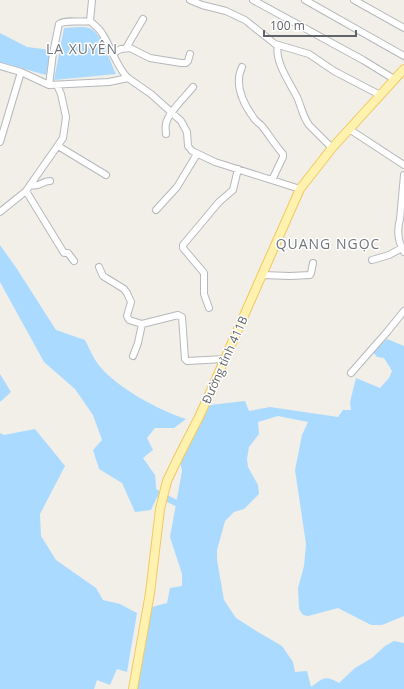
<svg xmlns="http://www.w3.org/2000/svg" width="404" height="689" font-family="'Open Sans',sans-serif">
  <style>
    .water { fill: #aadaff }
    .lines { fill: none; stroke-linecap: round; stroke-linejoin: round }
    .canal { stroke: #aadaff; stroke-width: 6 }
    .minor-casing { stroke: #b5b8bc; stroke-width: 8 }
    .major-casing { stroke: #f2c960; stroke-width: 10 }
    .minor { stroke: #fff; stroke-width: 6 }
    .major { stroke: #fff2af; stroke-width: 8 }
    .labels { text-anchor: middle; stroke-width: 3; stroke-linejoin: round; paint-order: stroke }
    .street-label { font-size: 12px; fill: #5f6368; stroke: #fff }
    .quarter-label { font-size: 14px; letter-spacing: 1px; fill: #70757a; stroke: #fff }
  </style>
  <rect width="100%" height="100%" fill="#f1efe8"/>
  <path class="water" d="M64 28C72 28 81 26 89 28 102 32 110 62 116 74L54 80Z
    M0 33 27 47 51 50 46 75 0 62Z
    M0 245 17 269 56 330 85 340C90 350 95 362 103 370 123 391 159 410 186 419L174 428H155L147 438 153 450 143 458 155 475 157 497 151 510 135 512 122 483 99 469 93 450 102 440 93 415 75 389 44 362 0 282Z
    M387 339 404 346V616L382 625H371L338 608 308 616 303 615 299 609 298 588 304 566 306 544 295 470 302 435 308 422 278 416 258 422 259 434 249 447 247 459 248 467 258 485 259 494 244 509 234 512 225 521 217 550V560L224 600 236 618 258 632 282 646 293 662 295 672 307 671 311 687C324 678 324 675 339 683L355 668 372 658 385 646 394 641 404 643V689H135L152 607 167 603 170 588 182 586V574L170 537 182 471 180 461 210 405 245 401 249 411 270 407 338 417 343 410H351L350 402 356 378 380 388 389 378 392 371 384 358 377 357 373 352Z
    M0 374 11 392 0 402Z
    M35 429 65 466 40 514 41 536 56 560 96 588 103 600 120 604 137 613 127 672 117 669 110 685 97 680 94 689H0V433L4 435Z"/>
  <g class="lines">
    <path class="canal" d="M149 489 176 503"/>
    <defs>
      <path id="minor" d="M190 0 202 5 226 11 245 20 275 44 309 54 334 71 380 95
        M253 0 363 60 394 79
        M305 0 404 56
        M354 0 404 28
        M90 21C81 23 66 19 59 24L53 53 49 85 109 82 128 78C119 71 110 46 103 35 100 29 94 25 90 21L92 0
        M278 45C274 61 290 83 297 97 301 106 303 117 309 125L332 148
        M126 48 143 19
        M113 53 121 49 130 48 150 58 181 63H186L188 61 190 54
        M0 66 21 72 49 85
        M242 67C234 84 243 103 253 117 255 121 259 123 262 126 269 135 275 145 283 154V157L272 180
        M128 78 151 94 181 121 187 132 188 146 192 151 215 162 300 189
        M349 129 404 165
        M166 134C166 131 165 127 166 124 167 114 186 96 193 87
        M0 142 21 72
        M58 146 106 175
        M404 175 400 219C397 230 398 242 404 252
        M30 185C40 188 41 181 50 181
        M26 191 64 253H68L74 261
        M156 210 177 187 197 154
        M0 212 26 191 63 138 66 117 61 94 57 85
        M372 260 389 255 402 248
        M99 267 103 276 124 289 127 293 131 302 127 316 129 320 142 324 178 315 182 317 185 359 187 361 225 359
        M262 275 290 276 310 275 311 273 313 263
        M209 308 204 294V273L183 248V245L219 202 233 190 238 169
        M133 356 138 343 142 324
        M351 373 387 332 404 311"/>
      <path id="major" d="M133 689 150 593 160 509 167 481 179 456 200 415 300 189 332 148 404 69"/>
    </defs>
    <use href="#minor" class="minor-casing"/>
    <use href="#major" class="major-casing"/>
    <use href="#minor" class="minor"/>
    <use href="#major" class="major"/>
  </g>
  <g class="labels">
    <g class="street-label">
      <text transform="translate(225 360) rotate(-66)" y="4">Đường tỉnh 411B</text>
    </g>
    <g class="quarter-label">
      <text x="82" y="54">LA XUYÊN</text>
      <text x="328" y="249">QUANG NGỌC</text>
    </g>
  </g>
  <path d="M264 30v6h92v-6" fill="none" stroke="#5f6368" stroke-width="2"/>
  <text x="270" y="30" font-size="12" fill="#5f6368" stroke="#ffffff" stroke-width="3" paint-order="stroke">100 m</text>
</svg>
